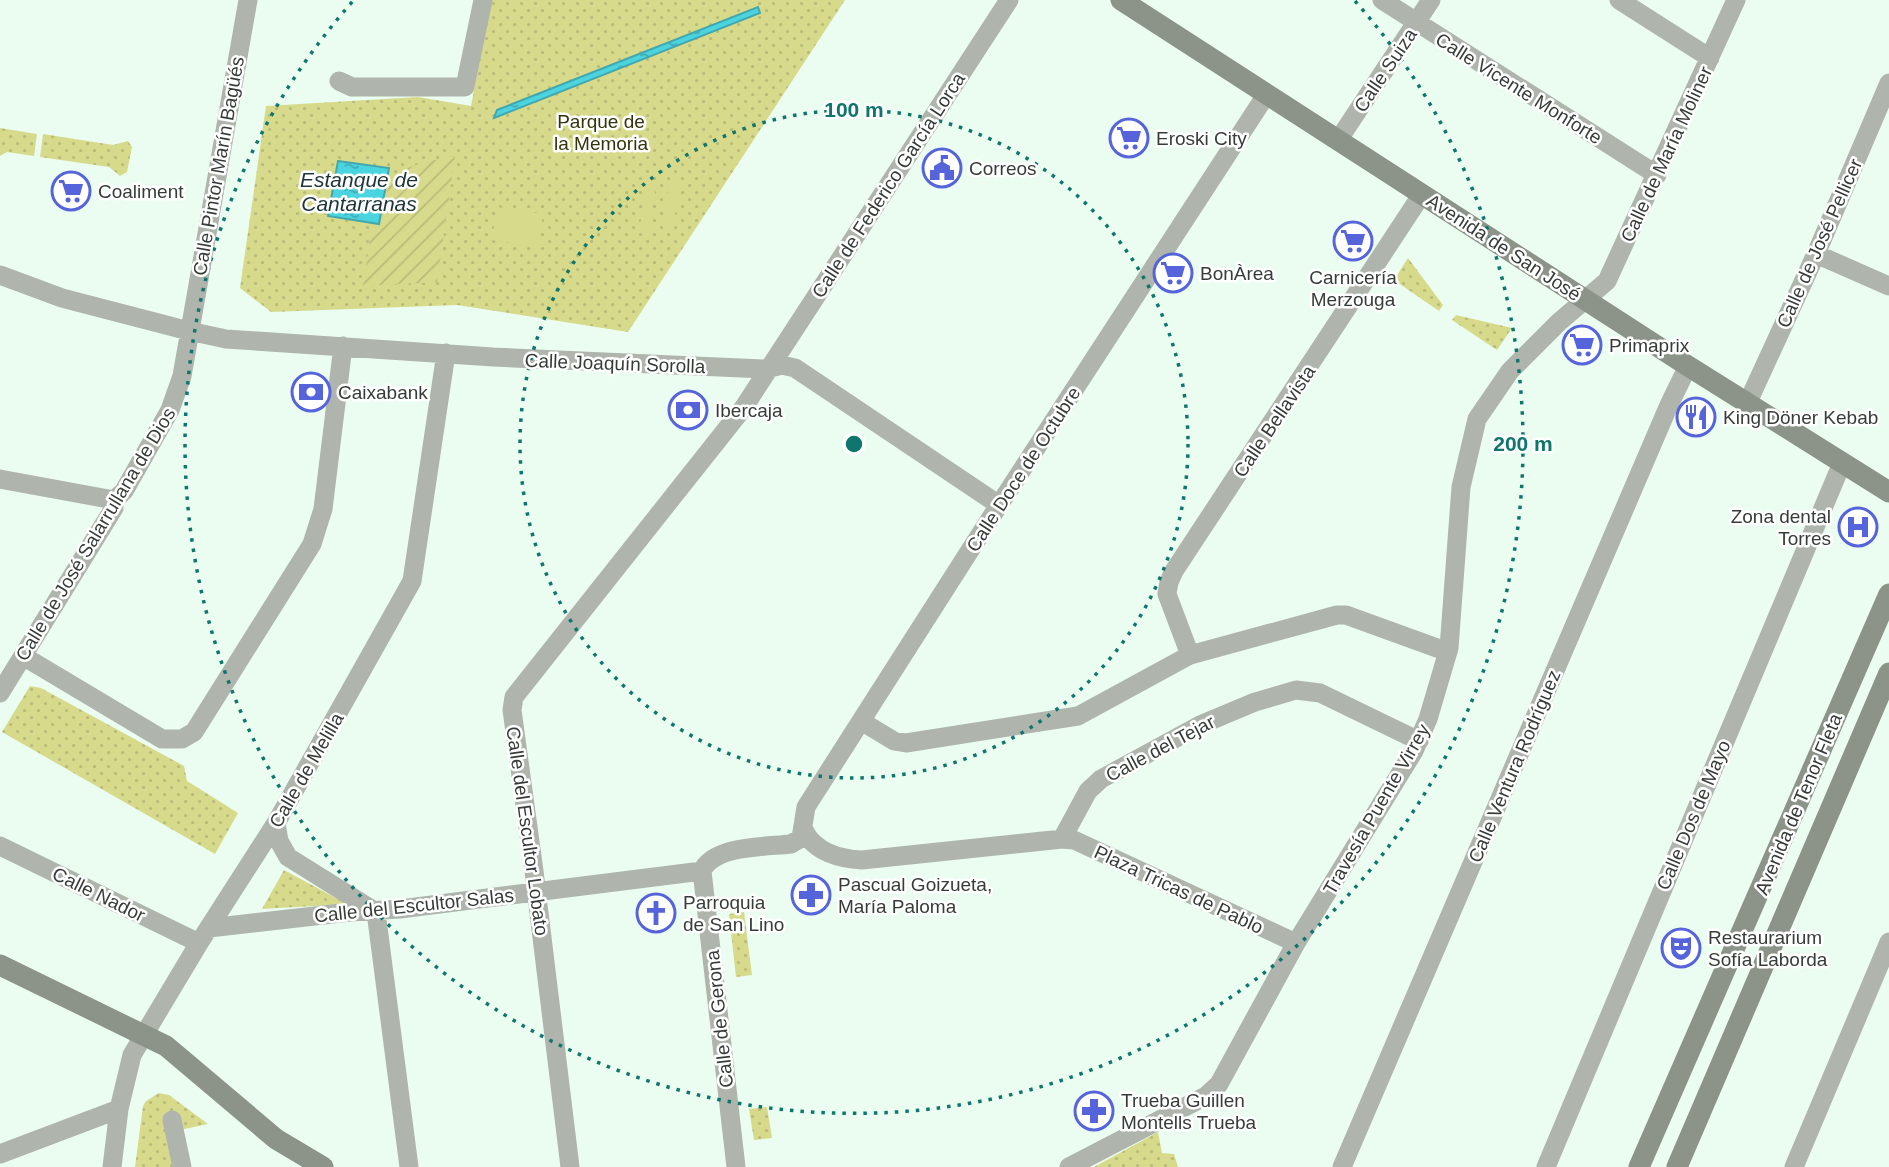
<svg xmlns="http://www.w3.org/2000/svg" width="1889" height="1167" font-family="Helvetica,sans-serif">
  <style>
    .grass { fill: url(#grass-dots) }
    .garden { fill: url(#garden-furrows) }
    .pitch { fill: #d7da8a }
    .water { fill: url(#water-ripples); stroke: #43a7ae; stroke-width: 2 }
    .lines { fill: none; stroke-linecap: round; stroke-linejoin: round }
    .street { stroke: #afb4ad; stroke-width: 19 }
    .secondary { stroke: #8c9389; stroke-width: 21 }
    .ring { fill: none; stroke: #0f766e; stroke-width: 3.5; stroke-dasharray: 3.5 7 }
    .labels { text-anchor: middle; stroke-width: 5; stroke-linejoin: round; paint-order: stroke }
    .street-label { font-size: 19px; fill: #363d39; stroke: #fff }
    .park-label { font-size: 19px; fill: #34350c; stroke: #fff }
    .poi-label { font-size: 19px; fill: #363d39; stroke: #fff; text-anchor: start }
    .water-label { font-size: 21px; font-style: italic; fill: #1e3537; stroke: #fff }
    .centre { fill: #0f766e; stroke: #fff; stroke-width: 3.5 }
    .ring-label { font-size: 21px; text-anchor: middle; font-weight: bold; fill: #0f766e; stroke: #fff; stroke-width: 5; stroke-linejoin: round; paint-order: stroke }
  </style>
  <defs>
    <pattern id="grass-dots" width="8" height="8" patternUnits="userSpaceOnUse" patternTransform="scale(1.75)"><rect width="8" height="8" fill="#d7da8a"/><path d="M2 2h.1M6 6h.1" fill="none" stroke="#b9bc78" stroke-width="1.8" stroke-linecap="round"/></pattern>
    <pattern id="garden-furrows" width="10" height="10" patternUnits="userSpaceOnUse" patternTransform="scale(1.75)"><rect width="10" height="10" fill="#d7da8a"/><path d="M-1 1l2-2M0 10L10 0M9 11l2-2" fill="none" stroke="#b9bc78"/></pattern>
    <pattern id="water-ripples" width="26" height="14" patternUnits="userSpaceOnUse" patternTransform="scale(1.75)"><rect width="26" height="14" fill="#49d4e0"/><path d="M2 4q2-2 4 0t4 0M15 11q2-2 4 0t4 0" fill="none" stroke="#3eadb7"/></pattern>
  </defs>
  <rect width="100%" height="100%" fill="#ebfdf1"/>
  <path class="grass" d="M492 0H845L628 332 457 305 271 312 240 288 266 106 418 97 471 106Z
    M0 128 37 134 34 156 7 152 0 156Z
    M43 134 113 145 128 141 132 147 127 172 120 176 109 167 40 157Z
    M1408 258 1443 305 1439 311 1394 280Z
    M1456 315 1512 328 1497 350 1452 320Z
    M30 686 41 688 184 766 187 781 238 813 215 854 2 732Z
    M284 870 347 904 262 909Z
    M744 912 752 975 736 977 729 914Z
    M159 1093 169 1095 208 1124 180 1130 188 1167H135L143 1106 146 1101Z
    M767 1107 772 1138 754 1140 749 1109Z
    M1158 1132 1162 1153 1174 1154 1178 1167H1094Z"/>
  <path class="garden" d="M455 156 437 282 363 286 372 225 381 226 390 177C411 164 431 160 455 156Z"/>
  <path class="pitch" d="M669 181 679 183 673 233 663 231Z
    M646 183 656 185 649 235 639 233Z
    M497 207 543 214 538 247 492 240Z"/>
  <path class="water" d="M758 7 760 13 494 118 497 110Z
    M338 161 389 168 379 224 328 216Z"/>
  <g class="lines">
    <path class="street" d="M1382 0 1657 175
      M1619 0 1710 58
      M339 81 352 87H465L483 0
      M1339 139 1431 0
      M1816 254 1889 286
      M0 275 62 298 189 331 226 339 493 357 766 369 782 365 795 368 999 505
      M1748 402 1816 254 1889 83
      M0 479 114 500
      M1190 655 1167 594 1169 582 1174 571 1422 194
      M23 656 162 739H182L194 732 312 544 323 509 343 346
      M0 693 114 508V500L124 491 170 410 182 376 248 0
      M861 721 894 741 906 743 1078 716 1190 655 1337 615H1346L1448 652
      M276 823 279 841 288 857 376 912 409 1167
      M804 830C814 852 840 859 862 860L1062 839 1074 840 1296 943
      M1062 839 1088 791 1101 779 1200 725 1255 702 1296 690 1320 693 1419 741
      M0 846 199 943
      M702 871C714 845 765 847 791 844L801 838 806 807 999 505 1266 95
      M702 871 736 1167
      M209 928 350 912 400 909 702 871
      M172 1120 182 1167
      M0 1154 119 1109
      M112 1167 119 1109 132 1055 199 943 276 823 412 581 446 353
      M570 1167 539 913C537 898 536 887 534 871L512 710 514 697 744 407 1009 0
      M1069 1167 1206 1096 1219 1084 1296 943 1414 751 1428 719 1449 648 1461 487 1477 419 1510 371 1559 322 1607 281 1736 0
      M1342 1167 1669 405 1688 366
      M1546 1167 1842 463
      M1794 1167 1889 942"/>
    <path class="secondary" d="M1121 0 1688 366 1889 492
      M0 965 166 1046 276 1139 323 1167
      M1639 1167 1889 594
      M1677 1167 1889 673"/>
  </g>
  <g class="ring">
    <circle cx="854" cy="444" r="334"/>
    <path d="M1355 1A669 669 0 1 1 353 1"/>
  </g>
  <defs>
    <symbol id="supermarket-ring" viewBox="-11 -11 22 22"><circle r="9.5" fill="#fff" stroke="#5664db" stroke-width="1.5"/><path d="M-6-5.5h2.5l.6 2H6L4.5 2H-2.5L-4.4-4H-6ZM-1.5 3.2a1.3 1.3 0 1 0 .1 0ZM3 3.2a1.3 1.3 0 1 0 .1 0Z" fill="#5664db"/></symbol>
    <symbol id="civic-ring" viewBox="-11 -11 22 22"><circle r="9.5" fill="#fff" stroke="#5664db" stroke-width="1.5"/><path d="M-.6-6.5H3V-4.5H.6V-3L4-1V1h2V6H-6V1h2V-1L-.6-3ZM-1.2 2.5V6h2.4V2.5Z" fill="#5664db"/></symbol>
    <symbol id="bank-ring" viewBox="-11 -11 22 22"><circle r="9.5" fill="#fff" stroke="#5664db" stroke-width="1.5"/><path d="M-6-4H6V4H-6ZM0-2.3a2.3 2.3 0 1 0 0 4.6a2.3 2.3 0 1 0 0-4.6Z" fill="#5664db"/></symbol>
    <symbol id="restaurant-ring" viewBox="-11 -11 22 22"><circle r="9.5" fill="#fff" stroke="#5664db" stroke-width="1.5"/><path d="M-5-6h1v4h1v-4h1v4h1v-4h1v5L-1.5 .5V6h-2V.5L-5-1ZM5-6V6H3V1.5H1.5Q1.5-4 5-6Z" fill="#5664db"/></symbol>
    <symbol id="hospital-ring" viewBox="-11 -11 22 22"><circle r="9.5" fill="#fff" stroke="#5664db" stroke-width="1.5"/><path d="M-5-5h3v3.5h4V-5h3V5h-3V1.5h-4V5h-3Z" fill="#5664db"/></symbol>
    <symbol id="pharmacy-ring" viewBox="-11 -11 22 22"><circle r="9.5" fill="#fff" stroke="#5664db" stroke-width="1.5"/><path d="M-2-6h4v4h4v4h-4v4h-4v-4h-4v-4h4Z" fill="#5664db"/></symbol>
    <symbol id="church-ring" viewBox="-11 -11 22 22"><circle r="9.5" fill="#fff" stroke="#5664db" stroke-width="1.5"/><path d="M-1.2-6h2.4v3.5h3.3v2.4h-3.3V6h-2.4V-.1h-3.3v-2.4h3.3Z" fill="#5664db"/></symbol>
    <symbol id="theatre-ring" viewBox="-11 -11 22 22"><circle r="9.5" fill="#fff" stroke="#5664db" stroke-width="1.5"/><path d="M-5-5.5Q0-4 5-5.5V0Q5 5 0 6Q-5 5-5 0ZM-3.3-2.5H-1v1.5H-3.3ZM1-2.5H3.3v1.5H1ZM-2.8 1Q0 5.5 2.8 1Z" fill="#5664db"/></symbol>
  </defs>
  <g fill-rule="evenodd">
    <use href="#supermarket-ring" x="1107" y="116" width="44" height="44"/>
    <use href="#civic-ring" x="920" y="146" width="44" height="44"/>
    <use href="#supermarket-ring" x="49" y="169" width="44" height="44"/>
    <use href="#supermarket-ring" x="1331" y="219" width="44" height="44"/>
    <use href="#supermarket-ring" x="1151" y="251" width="44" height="44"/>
    <use href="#supermarket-ring" x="1560" y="323" width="44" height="44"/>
    <use href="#bank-ring" x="289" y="370" width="44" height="44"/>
    <use href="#bank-ring" x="666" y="388" width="44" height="44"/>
    <use href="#restaurant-ring" x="1674" y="395" width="44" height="44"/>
    <use href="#hospital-ring" x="1836" y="505" width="44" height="44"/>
    <use href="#pharmacy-ring" x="789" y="873" width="44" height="44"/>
    <use href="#church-ring" x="634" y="891" width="44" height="44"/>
    <use href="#theatre-ring" x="1659" y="926" width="44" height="44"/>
    <use href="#pharmacy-ring" x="1072" y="1089" width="44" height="44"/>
  </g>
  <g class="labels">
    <g class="street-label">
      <text transform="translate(1385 70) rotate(-56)" y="7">Calle Suiza</text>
      <text transform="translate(1519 88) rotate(32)" y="7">Calle Vicente Monforte</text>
      <text transform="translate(1666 154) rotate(-65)" y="7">Calle de María Moliner</text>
      <text transform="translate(218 166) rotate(-80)" y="7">Calle Pintor Marín Bagüés</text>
      <text transform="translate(888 185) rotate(-57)" y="7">Calle de Federico García Lorca</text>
      <text transform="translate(1819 243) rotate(-66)" y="7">Calle de José Pellicer</text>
      <text transform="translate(1504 247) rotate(33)" y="7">Avenida de San José</text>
      <text transform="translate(615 363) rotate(2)" y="7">Calle Joaquín Sorolla</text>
      <text transform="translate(1274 421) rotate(-56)" y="7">Calle Bellavista</text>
      <text transform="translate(1023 469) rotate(-57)" y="7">Calle Doce de Octubre</text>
      <text transform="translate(95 534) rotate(-59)" y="7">Calle de José Salarrullana de Dios</text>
      <text transform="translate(1160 748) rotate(-28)" y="7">Calle del Tejar</text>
      <text transform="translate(1514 766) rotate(-67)" y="7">Calle Ventura Rodríguez</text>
      <text transform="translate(306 770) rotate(-60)" y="7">Calle de Melilla</text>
      <text transform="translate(1798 804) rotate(-67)" y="7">Avenida de Tenor Fleta</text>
      <text transform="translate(1376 809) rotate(-60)" y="7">Travesía Puente Virrey</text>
      <text transform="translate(1693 815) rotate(-67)" y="7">Calle Dos de Mayo</text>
      <text transform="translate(528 831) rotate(82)" y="7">Calle del Escultor Lobato</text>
      <text transform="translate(1179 889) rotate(25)" y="7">Plaza Tricas de Pablo</text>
      <text transform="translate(99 894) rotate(26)" y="7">Calle Nador</text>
      <text transform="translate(414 905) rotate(-6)" y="7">Calle del Escultor Salas</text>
      <text transform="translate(719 1019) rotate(-96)" y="7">Calle de Gerona</text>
    </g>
    <g class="park-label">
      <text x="601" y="128">Parque de<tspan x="601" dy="22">la Memoria</tspan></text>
    </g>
    <g class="poi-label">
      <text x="1156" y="145">Eroski City</text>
      <text x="969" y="175">Correos</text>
      <text x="98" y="198">Coaliment</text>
      <text x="1200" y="280">BonÀrea</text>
      <text x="1353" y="284" text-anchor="middle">Carnicería<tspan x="1353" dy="22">Merzouga</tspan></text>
      <text x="1609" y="352">Primaprix</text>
      <text x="338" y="399">Caixabank</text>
      <text x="715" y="417">Ibercaja</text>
      <text x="1723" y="424">King Döner Kebab</text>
      <text x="1831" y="523" text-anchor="end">Zona dental<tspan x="1831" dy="22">Torres</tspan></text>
      <text x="838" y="891">Pascual Goizueta,<tspan x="838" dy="22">María Paloma</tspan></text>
      <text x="683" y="909">Parroquia<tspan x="683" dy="22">de San Lino</tspan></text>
      <text x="1708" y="944">Restaurarium<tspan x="1708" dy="22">Sofía Laborda</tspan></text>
      <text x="1121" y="1107">Trueba Guillen<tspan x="1121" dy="22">Montells Trueba</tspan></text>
    </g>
    <g class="water-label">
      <text x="359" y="187">Estanque de<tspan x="359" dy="24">Cantarranas</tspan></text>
    </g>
  </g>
  <circle cx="854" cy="444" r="10" class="centre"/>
  <g class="ring-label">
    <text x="854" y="117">100 m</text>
    <text x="1523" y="451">200 m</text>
  </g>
</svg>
